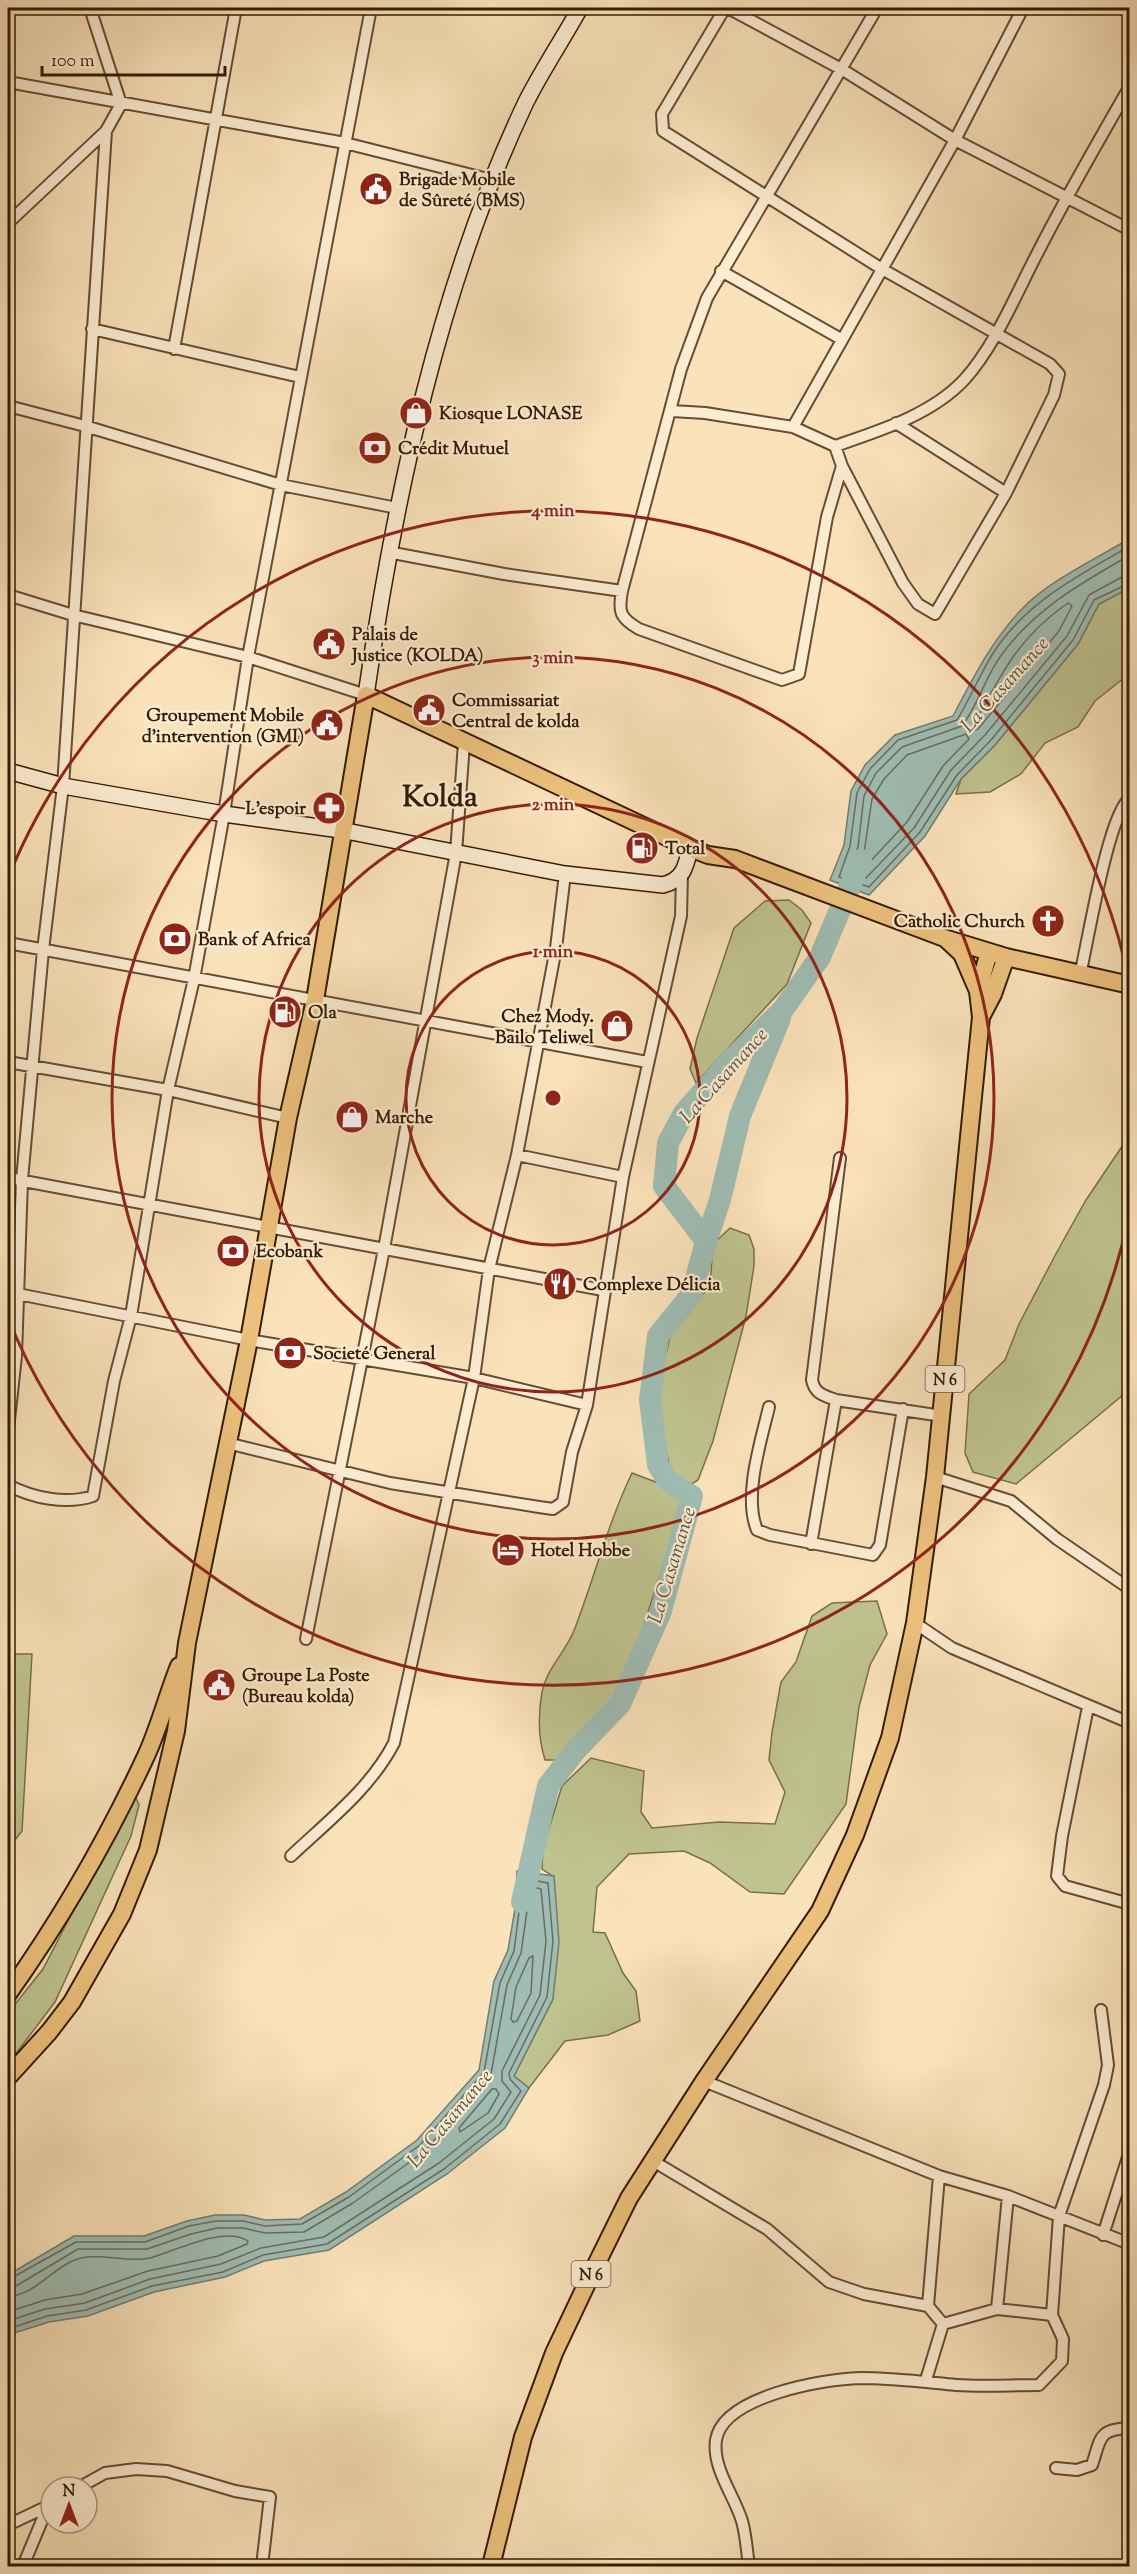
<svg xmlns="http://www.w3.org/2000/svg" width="1137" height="2574" font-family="'Sorts Mill Goudy',serif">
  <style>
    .green { fill: #bfc38f; stroke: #7a6f4a; stroke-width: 1.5 }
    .water { fill: #9fbdb4; stroke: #747c6e; stroke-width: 1.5 }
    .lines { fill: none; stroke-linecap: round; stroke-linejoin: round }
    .shore { stroke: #6a6c5c; stroke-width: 1.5 }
    .river { stroke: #9fbdb4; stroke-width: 22 }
    .minor-casing { stroke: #664d32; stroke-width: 14 }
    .secondary-casing { stroke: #341b04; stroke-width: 18 }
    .primary-casing { stroke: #341b04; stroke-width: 20 }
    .minor { stroke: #fcecd2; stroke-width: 10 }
    .secondary { stroke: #fcecd2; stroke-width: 15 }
    .primary { stroke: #edc17d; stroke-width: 16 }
    .ring { fill: none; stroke: #8f2418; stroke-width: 3 }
    .labels { text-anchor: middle; stroke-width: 4.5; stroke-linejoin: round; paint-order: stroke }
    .shield { fill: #fcecd2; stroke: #705a42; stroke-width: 1.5 }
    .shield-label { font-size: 16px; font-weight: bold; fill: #341b04 }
    .poi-label { font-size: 18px; font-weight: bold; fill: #341b04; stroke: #fcecd2; text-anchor: start }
    .water-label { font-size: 20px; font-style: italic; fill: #595442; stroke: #fcecd2 }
    .town-label { font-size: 30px; font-weight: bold; fill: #341b04; stroke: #fcecd2 }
    .centre { fill: #8f2418; stroke: #fcecd2; stroke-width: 3 }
    .ring-label { font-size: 18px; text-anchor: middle; font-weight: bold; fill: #8f2418; stroke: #fcecd2; stroke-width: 4.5; stroke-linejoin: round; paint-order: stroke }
  </style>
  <rect width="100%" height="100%" fill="#fae2ba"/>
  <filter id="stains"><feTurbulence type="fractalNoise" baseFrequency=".00333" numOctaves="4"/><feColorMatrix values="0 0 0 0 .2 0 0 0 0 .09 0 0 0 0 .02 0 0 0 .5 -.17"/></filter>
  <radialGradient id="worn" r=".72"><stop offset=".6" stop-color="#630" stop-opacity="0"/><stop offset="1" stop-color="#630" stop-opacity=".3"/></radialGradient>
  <path class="green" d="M1129 588V674L1095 701 1078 727 1045 743 1021 774 990 792 956 794 961 779 995 745 1078 644 1099 604Z
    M789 900 802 910 811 923 787 984 696 1083 690 1069 697 1038 734 928 765 901Z
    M1129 1136V1390L1016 1484 973 1472 965 1453 969 1394 1005 1360 1019 1324 1058 1250 1086 1200Z
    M730 1228 749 1235 754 1249V1266L746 1316 713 1441 698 1480 682 1490 671 1472 655 1403 671 1332 710 1286 713 1244Z
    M632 1473 674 1489 684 1501 627 1677 612 1702 576 1738 559 1760H545C538 1738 538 1715 542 1692 547 1667 567 1651 575 1628 595 1576 608 1523 632 1473Z
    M877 1601 887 1634 870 1665 859 1707 846 1804 784 1894 750 1892 710 1863 684 1851 629 1854 597 1887 593 1932 605 1933 623 1973 636 1991 640 2021 608 2035 565 2041 529 2088 514 2076 553 1999 554 1877 542 1869 543 1848 562 1786 591 1758 644 1771 641 1812 652 1828 719 1822 775 1824 785 1792 769 1760 772 1732 781 1682 796 1662 812 1616 832 1603Z
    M8 1654H32L22 1831 8 1849Z
    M134 1793 139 1805 131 1836 55 2002 8 2064V2013L43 1969Z"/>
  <path class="water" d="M1129 539V588L1099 604 1078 644 995 745 961 779 925 836 869 895 830 880 844 845 851 791 865 765 895 735 953 716C973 678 992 640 1022 609 1047 582 1097 558 1129 539Z
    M517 1871 554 1876 559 1942 553 1999 514 2076 529 2088 505 2128 447 2174 329 2250 264 2261 225 2277 154 2292 88 2316 49 2322 8 2335V2275L74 2236H144L187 2221 215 2215H244L265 2220 300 2219 346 2192 417 2140 479 2070 494 1981 508 1950 516 1903Z"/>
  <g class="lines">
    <path class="shore" d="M1130 546C1079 575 1024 603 992 655 979 676 970 699 957 720L898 740 870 769 857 793 850 846 839 877 869 887 920 832 957 775 991 740 1073 640 1094 600 1130 583
      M1130 555C1081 583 1033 610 1000 657 985 678 978 705 962 726L902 747 876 773 864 796 858 847 849 873 866 878 914 828 951 770 985 735 1067 636 1089 595 1122 577 1130 576
      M1068 603 1072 606 1059 631 978 729 973 731 972 728C1001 675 1017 638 1068 603Z
      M966 734 969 739 943 766 907 822 866 866H862L872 799 884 779 907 755Z
      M533 1956 531 1993 517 2021 513 2022 511 2019 516 1987 529 1958Z
      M492 2089H496L499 2094 488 2113 460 2132 459 2128Z
      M8 2280 76 2242H145L189 2226 216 2221H243L265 2226 302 2224 349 2197 420 2145 484 2072 500 1983 514 1951 523 1881 526 1879 548 1883 553 1941 547 1997 509 2073 510 2079 521 2091 500 2124 444 2169 327 2244 263 2255 223 2272 152 2286 86 2310 47 2316 8 2329
      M8 2287 16 2286 78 2249H147L191 2234 217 2228H243L265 2233 304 2232 353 2203 425 2151 491 2074 507 1985 521 1953 530 1890 533 1887 541 1889 546 1941 540 1995 502 2071V2081L511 2092 494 2119 439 2163 324 2237 261 2248 221 2264 150 2279 85 2303 45 2309 8 2321
      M8 2296C36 2296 55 2264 81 2258 103 2253 128 2263 150 2258 175 2251 225 2225 248 2241L247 2244 218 2256 148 2271 82 2294 45 2300 8 2312"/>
    <path class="river" d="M706 1241 720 1200 740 1116 780 1018
      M522 1902 548 1786 575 1751 620 1704 661 1611 692 1496 668 1481 658 1465 650 1400 658 1336 692 1294 706 1241 664 1186 668 1143 684 1113 730 1061 782 1011 820 957 861 860"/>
    <defs>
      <path id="minor" d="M725 8 662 114 663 131 882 269 1050 364 1059 374 1054 395 1006 493 935 614 918 604 903 583 842 466
        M728 8 843 70 955 140 1130 230
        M8 82 345 143 492 180
        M8 223 106 131
        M721 271 841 339
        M92 329 300 377
        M174 349 236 8
        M8 406 85 426 281 485 397 508
        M896 423 1006 493
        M793 427 955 140 1023 8
        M835 446C879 431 931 415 964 380 995 346 1016 294 1037 254 1066 197 1098 142 1130 86
        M388 552 504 574 622 591 681 369 707 298 877 8
        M622 591C618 612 620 618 639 629L782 680 799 674 827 517 842 466 835 446 793 427 705 413 672 411
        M8 595 73 615 248 657 366 695
        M8 943 647 1062
        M1080 975C1088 942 1108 814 1130 798
        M8 1062 168 1090 288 1118
        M517 1155 623 1177
        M840 1158 812 1380C815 1394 823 1395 836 1400L942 1416
        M8 1178 603 1290
        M18 1294 249 1340 474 1378 587 1405
        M769 1407C761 1441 743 1496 757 1530L770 1535 873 1555 880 1545 903 1409
        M8 1429 16 1356 22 1180 43 950 63 786 106 131 121 104 90 8
        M227 1443 390 1483 539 1507 553 1509 563 1502 572 1452 587 1405 623 1177 681 916 682 874
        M935 1477 1011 1501 1057 1539 1130 1589
        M8 1485C32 1498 67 1505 93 1496L114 1381 131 1316 168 1090 194 979 224 814 248 657 371 8
        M811 1544 836 1400
        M915 1623 952 1648 1130 1723
        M306 1639 384 1249 456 853 464 743
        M1088 1707 1062 1836 1057 1876 1065 1886 1130 1904
        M291 1856C328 1821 370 1789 394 1743L474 1378 489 1269 517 1155 556 948 565 874
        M704 2081 939 2176 1008 2196 1130 2244
        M653 2161 767 2229 829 2282 864 2294 928 2306
        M1103 2235 1130 2151
        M997 2309 1008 2196
        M943 2324 997 2309 1052 2315
        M926 2380 943 2324 928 2306 939 2176
        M1056 2468 1077 2470 1092 2465C1101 2438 1098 2429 1130 2428
        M80 2487 105 2473 136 2469 167 2471 235 2491 270 2497 262 2566
        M8 2525 48 2506
        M23 2566 48 2506 51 2504
        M749 2566C747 2552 746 2535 742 2521 734 2495 712 2468 716 2440 723 2396 824 2379 860 2378 893 2378 924 2382 956 2385 983 2387 1011 2385 1039 2385L1062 2361 1063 2339 1052 2315 1059 2216 1104 2085 1108 2065 1101 2010"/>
      <path id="secondary" d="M366 695C395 496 439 285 526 102 542 70 563 39 580 8
        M8 771 63 786 224 814 341 830 565 874 663 885C683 880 686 867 690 848"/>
      <path id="primary" d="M947 940 962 954 978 991
        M981 1017 993 994 1006 957
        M8 1994C61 1919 107 1840 146 1756 159 1728 167 1696 179 1666
        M8 2077 49 2032 72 2002 122 1914 148 1850 176 1731 187 1643 249 1340 288 1118 315 1000 366 695 690 848 708 855 735 859 947 939 1006 957 1130 985
        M491 2566 523 2437 554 2353 589 2279 629 2198 704 2081 820 1911 855 1835 890 1738 915 1623 935 1477 981 1017 978 991 989 952"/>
    </defs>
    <use href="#minor" class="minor-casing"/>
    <use href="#secondary" class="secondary-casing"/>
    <use href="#primary" class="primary-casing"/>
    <use href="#minor" class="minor"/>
    <use href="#secondary" class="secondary"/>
    <use href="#primary" class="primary"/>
  </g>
  <g class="ring">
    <circle cx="553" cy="1098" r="147"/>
    <circle cx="553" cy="1098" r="294"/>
    <circle cx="553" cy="1098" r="441"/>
    <path d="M1129 1215A588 588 0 0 1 8 1318M8 878A588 588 0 0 1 1129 981"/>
  </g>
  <defs>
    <symbol id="civic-disc" viewBox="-11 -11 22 22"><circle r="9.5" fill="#8f2418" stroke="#fcecd2"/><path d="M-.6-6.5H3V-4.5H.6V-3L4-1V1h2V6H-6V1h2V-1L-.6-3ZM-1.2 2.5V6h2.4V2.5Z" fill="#fff"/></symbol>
    <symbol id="shop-disc" viewBox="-11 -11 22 22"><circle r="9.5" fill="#8f2418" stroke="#fcecd2"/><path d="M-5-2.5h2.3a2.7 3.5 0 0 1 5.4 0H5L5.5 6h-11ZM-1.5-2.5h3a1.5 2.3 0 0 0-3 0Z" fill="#fff"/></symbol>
    <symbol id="bank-disc" viewBox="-11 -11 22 22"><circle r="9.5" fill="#8f2418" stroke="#fcecd2"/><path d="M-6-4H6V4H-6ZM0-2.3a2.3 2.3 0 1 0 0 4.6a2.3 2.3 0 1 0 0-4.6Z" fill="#fff"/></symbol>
    <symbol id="pharmacy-disc" viewBox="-11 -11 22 22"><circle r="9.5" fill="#8f2418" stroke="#fcecd2"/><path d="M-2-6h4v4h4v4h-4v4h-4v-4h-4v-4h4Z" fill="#fff"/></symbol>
    <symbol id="fuel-disc" viewBox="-11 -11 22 22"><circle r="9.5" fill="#8f2418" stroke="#fcecd2"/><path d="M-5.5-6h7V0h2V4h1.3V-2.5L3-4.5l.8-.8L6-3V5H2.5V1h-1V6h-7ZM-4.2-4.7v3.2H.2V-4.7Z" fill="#fff"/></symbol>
    <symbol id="church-disc" viewBox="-11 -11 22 22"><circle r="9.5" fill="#8f2418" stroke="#fcecd2"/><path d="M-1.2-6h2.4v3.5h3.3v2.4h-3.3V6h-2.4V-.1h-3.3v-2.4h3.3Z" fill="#fff"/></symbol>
    <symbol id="restaurant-disc" viewBox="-11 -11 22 22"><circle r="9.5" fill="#8f2418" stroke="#fcecd2"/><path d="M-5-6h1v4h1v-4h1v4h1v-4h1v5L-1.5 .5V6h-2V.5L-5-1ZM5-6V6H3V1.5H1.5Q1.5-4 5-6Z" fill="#fff"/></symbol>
    <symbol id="hotel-disc" viewBox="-11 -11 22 22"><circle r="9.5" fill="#8f2418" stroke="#fcecd2"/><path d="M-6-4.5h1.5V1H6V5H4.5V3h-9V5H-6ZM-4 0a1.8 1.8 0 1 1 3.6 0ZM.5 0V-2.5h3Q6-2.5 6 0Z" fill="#fff"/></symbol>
  </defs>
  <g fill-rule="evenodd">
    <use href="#civic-disc" x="357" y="170" width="38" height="38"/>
    <use href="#shop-disc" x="397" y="394" width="38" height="38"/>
    <use href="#bank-disc" x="356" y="429" width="38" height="38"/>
    <use href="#civic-disc" x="310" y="625" width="38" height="38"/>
    <use href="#civic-disc" x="410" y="691" width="38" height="38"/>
    <use href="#civic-disc" x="308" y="706" width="38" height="38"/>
    <use href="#pharmacy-disc" x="310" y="789" width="38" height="38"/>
    <use href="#fuel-disc" x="623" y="829" width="38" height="38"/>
    <use href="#church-disc" x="1029" y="902" width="38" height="38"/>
    <use href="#bank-disc" x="156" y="920" width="38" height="38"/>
    <use href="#fuel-disc" x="266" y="993" width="38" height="38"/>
    <use href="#shop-disc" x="598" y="1007" width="38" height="38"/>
    <use href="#shop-disc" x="333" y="1098" width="38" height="38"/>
    <use href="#bank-disc" x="214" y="1232" width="38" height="38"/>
    <use href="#restaurant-disc" x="541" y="1265" width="38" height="38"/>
    <use href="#bank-disc" x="271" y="1334" width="38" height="38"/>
    <use href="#hotel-disc" x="489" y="1531" width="38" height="38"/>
    <use href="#civic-disc" x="200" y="1666" width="38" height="38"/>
  </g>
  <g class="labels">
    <g class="shield">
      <rect x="925.5" y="1366" width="39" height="26" rx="4.5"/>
      <rect x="571.5" y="2261" width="39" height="26" rx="4.5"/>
    </g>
    <g class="shield-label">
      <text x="945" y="1385">N 6</text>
      <text x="591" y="2280">N 6</text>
    </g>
    <g class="poi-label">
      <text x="399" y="185">Brigade Mobile<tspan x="399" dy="21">de Sûreté (BMS)</tspan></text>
      <text x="439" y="419">Kiosque LONASE</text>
      <text x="398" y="454">Crédit Mutuel</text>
      <text x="352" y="640">Palais de<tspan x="352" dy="21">Justice (KOLDA)</tspan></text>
      <text x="452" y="706">Commissariat<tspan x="452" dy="21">Central de kolda</tspan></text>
      <text x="304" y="721" text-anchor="end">Groupement Mobile<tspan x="304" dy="21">d'intervention (GMI)</tspan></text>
      <text x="306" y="814" text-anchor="end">L'espoir</text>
      <text x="665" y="854">Total</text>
      <text x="1025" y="927" text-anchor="end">Catholic Church</text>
      <text x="198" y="945">Bank of Africa</text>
      <text x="308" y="1018">Ola</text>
      <text x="594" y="1022" text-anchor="end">Chez Mody.<tspan x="594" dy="21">Bailo Teliwel</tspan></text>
      <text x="375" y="1123">Marche</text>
      <text x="256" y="1257">Ecobank</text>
      <text x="583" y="1290">Complexe Délicia</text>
      <text x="313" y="1359">Societé General</text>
      <text x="531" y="1556">Hotel Hobbe</text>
      <text x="242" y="1681">Groupe La Poste<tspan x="242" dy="21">(Bureau kolda)</tspan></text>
    </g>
    <g class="water-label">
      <text transform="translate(1004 684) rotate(-48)" y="7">La Casamance</text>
      <text transform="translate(723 1075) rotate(-48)" y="7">La Casamance</text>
      <text transform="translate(671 1565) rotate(-73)" y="7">La Casamance</text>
      <text transform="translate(449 2118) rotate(-50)" y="7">La Casamance</text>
    </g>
    <g class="town-label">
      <text x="440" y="806">Kolda</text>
    </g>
  </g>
  <circle cx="553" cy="1098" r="9" class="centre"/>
  <g class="ring-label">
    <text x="553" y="516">4 min</text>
    <text x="553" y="663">3 min</text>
    <text x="553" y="810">2 min</text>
    <text x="553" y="957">1 min</text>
  </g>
  <rect width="1137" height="2574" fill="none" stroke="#fae2ba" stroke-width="30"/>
  <rect x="9" y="9" width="1119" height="2556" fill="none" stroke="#341b04" stroke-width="3"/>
  <rect x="15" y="15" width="1107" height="2544" fill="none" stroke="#341b04" stroke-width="1.5"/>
  <g transform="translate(69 2505)"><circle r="28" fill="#fcecd2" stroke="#ac9880" stroke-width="1.5"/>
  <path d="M0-4.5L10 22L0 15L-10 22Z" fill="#8f2418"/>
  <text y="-9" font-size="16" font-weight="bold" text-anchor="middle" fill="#341b04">N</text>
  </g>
  <path d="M42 66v9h183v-9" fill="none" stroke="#341b04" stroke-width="3"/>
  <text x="51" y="66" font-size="18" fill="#341b04" stroke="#fcecd2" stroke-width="4.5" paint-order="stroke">100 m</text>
  <rect width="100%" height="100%" filter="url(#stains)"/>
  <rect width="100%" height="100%" fill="url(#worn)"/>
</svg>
